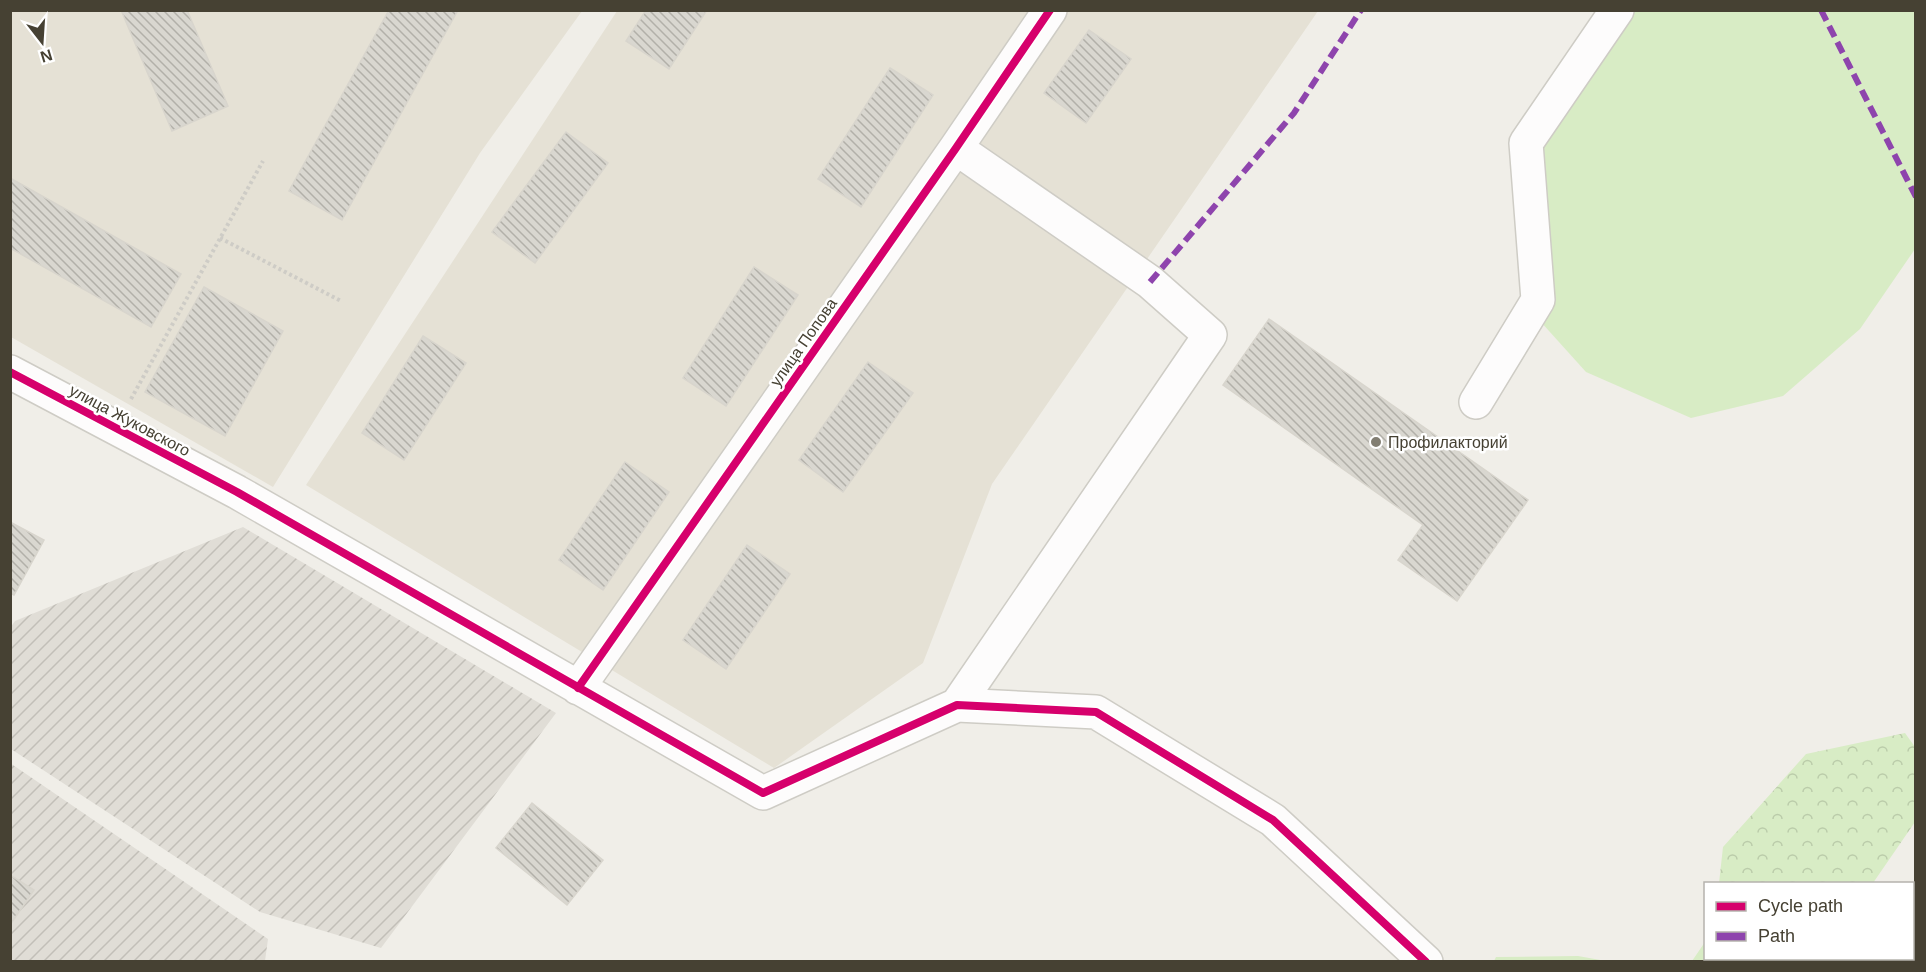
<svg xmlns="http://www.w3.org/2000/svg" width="1926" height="972" font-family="Arial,sans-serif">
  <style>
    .residential { fill: #e5e1d5 }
    .industrial { fill: url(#industrial-furrows) }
    .forest { fill: url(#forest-crowns) }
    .pitch { fill: #d8ecc5 }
    .building { fill: url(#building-back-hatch); stroke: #d8d5cd; stroke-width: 1.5 }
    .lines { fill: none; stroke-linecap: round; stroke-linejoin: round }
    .street-casing { stroke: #ceccc5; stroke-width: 36 }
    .path { stroke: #ceccc6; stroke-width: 4; stroke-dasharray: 3 3; stroke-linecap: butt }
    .street { stroke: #fdfcfc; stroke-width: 33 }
    .quiet { stroke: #8e44ad; stroke-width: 6; stroke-dasharray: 12 6; stroke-linecap: butt }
    .cycleway-casing { stroke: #fff; stroke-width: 11 }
    .cycleway { stroke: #d6006c; stroke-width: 8 }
    .poi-dot { fill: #827e72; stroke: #fff; stroke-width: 2 }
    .labels { text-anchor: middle; stroke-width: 5; stroke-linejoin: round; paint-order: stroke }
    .street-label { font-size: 16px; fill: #464133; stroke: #fff }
    .poi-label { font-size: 16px; fill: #464133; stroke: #fff; text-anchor: start }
  </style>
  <defs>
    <pattern id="industrial-furrows" width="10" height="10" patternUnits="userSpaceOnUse" patternTransform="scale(1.5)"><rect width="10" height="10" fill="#e0ddd6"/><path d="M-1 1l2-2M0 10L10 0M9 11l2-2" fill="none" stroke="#c2bfb8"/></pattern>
    <pattern id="forest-crowns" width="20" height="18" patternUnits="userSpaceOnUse" patternTransform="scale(1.5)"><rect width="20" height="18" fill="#d8ecc5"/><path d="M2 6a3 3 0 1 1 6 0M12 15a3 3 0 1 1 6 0" fill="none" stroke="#bca"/></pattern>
    <pattern id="building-back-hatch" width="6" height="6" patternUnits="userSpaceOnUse" patternTransform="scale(1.5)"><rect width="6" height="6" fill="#d9d7d0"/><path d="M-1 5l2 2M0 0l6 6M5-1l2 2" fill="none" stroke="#b2b0a9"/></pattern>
  </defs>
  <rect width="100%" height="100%" fill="#f0eee8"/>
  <path class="residential" d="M11 11H582L480 153 273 487 11 337Z
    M617 11H1318L992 484 923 663 774 768 306 485Z"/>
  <path class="industrial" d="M243 527 556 713 381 948 260 912 11 749 10 628 15 621Z
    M10 763 268 939 265 961H11Z"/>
  <path class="forest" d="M1905 733 1915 747V822L1873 883H1719L1723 847 1806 754Z
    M1705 942 1706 958 1835 959 1833 962 1692 961Z
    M1578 956 1606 961H1494L1496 957Z"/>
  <path class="pitch" d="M1604 11H1915V249L1860 329 1783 396 1691 418 1586 372 1522 301 1512 142Z"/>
  <path class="building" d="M121 10H187L228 106 172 131Z
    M389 10H458L342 220 289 191Z
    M646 10H707L669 69 626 41Z
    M1089 30 1131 59 1086 123 1044 93Z
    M890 68 933 95 861 207 818 179Z
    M566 132 608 163 535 263 492 232Z
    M10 178 181 274 151 327 10 248Z
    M754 267 798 295 726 406 683 378Z
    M204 287 283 331 225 436 145 392Z
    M1269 319 1528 500 1457 601 1398 560 1423 525 1223 385Z
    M423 336 466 363 404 460 362 433Z
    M868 362 913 393 843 492 799 460Z
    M625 462 669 492 603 590 559 560Z
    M10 522 44 540 14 595 10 593Z
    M747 545 790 574 726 669 683 640Z
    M532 803 603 860 567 905 496 848Z
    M10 875 34 890 10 925Z"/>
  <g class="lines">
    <defs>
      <path id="street" d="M956 148 1150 282 1210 335 957 705
        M10 372 237 492 763 793 957 705 1096 712 1273 820 1426 962
        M1476 402 1538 300 1526 143 1617 10
        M578 688 956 148 1050 10"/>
    </defs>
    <use href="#street" class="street-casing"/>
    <path class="path" d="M220 238 341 301
      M131 399 263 161"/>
    <use href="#street" class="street"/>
    <path class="quiet" d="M1821 10 1916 197
      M1150 282 1294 113 1361 10"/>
    <defs>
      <path id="cycleway" d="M10 372 237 492 763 793 957 705 1096 712 1273 820 1426 962
        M578 688 956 148 1050 10"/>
    </defs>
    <use href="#cycleway" class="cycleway-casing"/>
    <use href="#cycleway" class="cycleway"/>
  </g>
  <circle class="poi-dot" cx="1376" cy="442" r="6"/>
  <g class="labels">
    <g class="street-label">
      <text transform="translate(803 342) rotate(-55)" y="6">улица Попова</text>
      <text transform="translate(130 420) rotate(28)" y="6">улица Жуковского</text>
    </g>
    <g class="poi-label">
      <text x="1388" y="448">Профилакторий</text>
    </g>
  </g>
  <rect width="1926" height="972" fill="none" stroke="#464133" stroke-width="24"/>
  <rect x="1704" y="882" width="210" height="78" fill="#ffffff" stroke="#b5b3ad" stroke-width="1.5"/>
  <rect x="1716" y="902" width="30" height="9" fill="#d6006c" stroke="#b5b3ad" stroke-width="1.5"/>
  <text x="1758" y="912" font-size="18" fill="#464133">Cycle path</text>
  <rect x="1716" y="932" width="30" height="9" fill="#8e44ad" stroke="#b5b3ad" stroke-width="1.5"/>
  <text x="1758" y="942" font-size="18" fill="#464133">Path</text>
  <g transform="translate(42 42) rotate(163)" stroke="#ffffff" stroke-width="4.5" paint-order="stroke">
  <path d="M0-4.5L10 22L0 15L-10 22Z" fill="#464133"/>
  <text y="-9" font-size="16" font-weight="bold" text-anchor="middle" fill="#464133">N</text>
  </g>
</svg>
